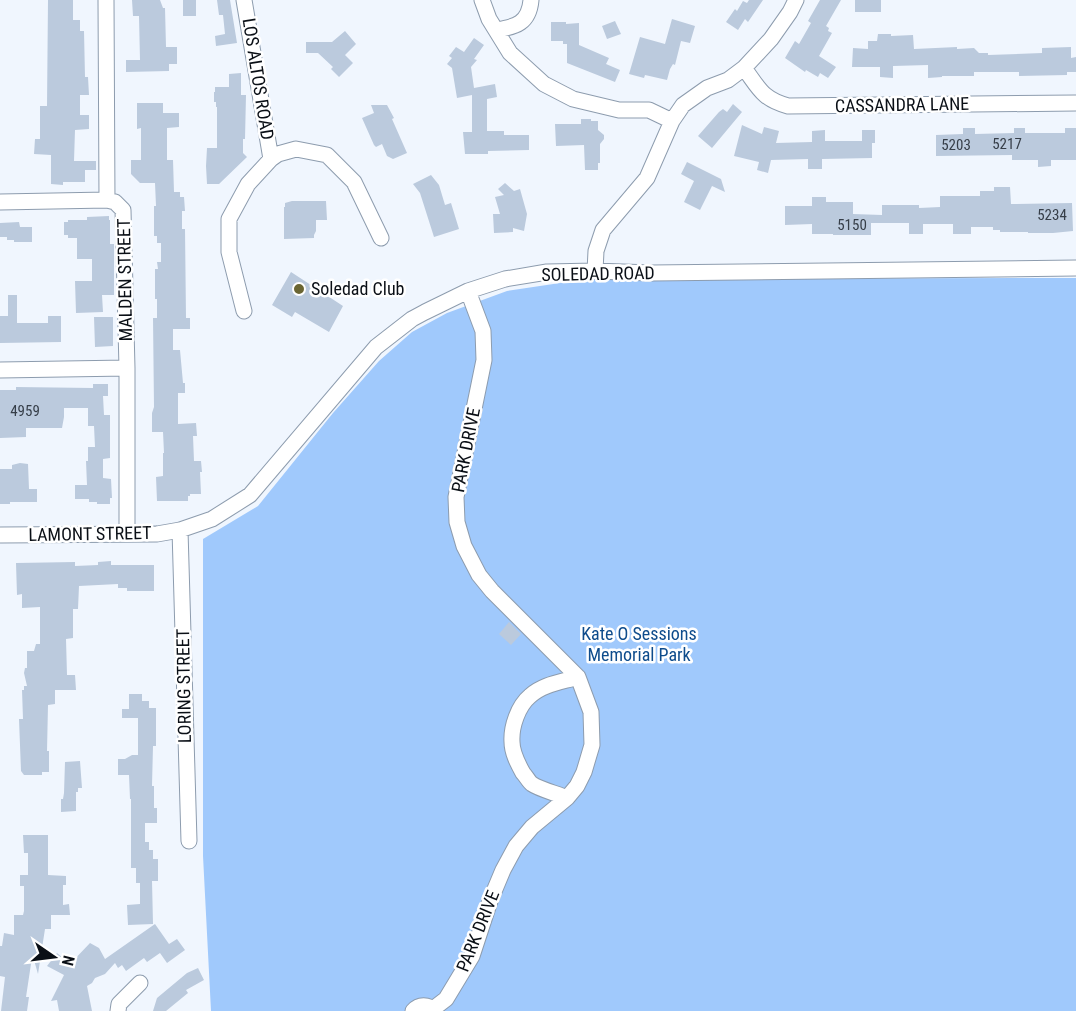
<svg xmlns="http://www.w3.org/2000/svg" width="1076" height="1011" font-family="'Roboto Condensed',sans-serif">
  <style>
    .green { fill: #a0c9fc }
    .building { fill: #bbcadd }
    .lines { fill: none; stroke-linecap: round; stroke-linejoin: round }
    .minor-casing { stroke: #8d9cae; stroke-width: 17 }
    .minor { stroke: #fff; stroke-width: 15 }
    .poi-dot { fill: #6a6532; stroke: #fff; stroke-width: 2 }
    .labels { text-anchor: middle; stroke-width: 5; stroke-linejoin: round; paint-order: stroke }
    .number-label { font-size: 15px; fill: #363e48 }
    .street-label { font-size: 18px; fill: #0a0f16; stroke: #fff }
    .poi-label { font-size: 18px; fill: #0a0f16; stroke: #fff; text-anchor: start }
    .park-label { font-size: 18px; fill: #0e4c8c; stroke: #fff }
  </style>
  <rect width="100%" height="100%" fill="#f0f6fe"/>
  <path class="green" d="M1076 278V1011H211L203 856V539L258 506 333 413 379 361 412 332 447 313 507 291 587 279Z"/>
  <path class="building" d="M48 0H73V20H80V31H84L85 77H88L89 95H80V115H89V129L75 130 74 161H96V170H85V182H63V185L51 184V155L34 154 35 139H40V106H47Z
    M132 0H160L163 8H165L166 47H177V64H169V71L126 72V60H140L139 16H133Z
    M183 0H196V16H183Z
    M217 0H230L237 43 216 46 215 36 225 34 223 15H219Z
    M749 0H763L748 22 745 19 738 30 726 22 735 9 737 11 743 1 747 3Z
    M820 0H841L826 26 829 28 828 31 832 33 819 56 836 67 828 78 820 73 818 77 806 70 805 72 785 58 795 41 799 44 811 23 808 21Z
    M855 0H881V12H855Z
    M672 19 695 26 690 43 681 41 675 65 673 64 670 69 667 80 645 75 644 78 629 74 640 37 665 44Z
    M615 21 621 34 607 39 602 26Z
    M551 22H566V24L579 23V45L609 58 606 64 620 70 615 82 567 63V44H563V41H551Z
    M345 31 356 44 345 55 353 63 339 77 331 69 333 67 318 53H306V42H332Z
    M878 34H891V36L913 35 914 49 957 47V49L974 48 979 53H988V55L1042 53V48L1071 47V58L1076 57V72H1067V75L1019 76V72H974V76H942V77L928 78V65L893 66V78L880 77V67H852L853 48 868 49V41H877Z
    M474 38 484 45 474 59 477 60 471 67 474 88 495 84 497 97 487 99V131H504V135H529V150L488 151V154H465L463 132H472V95L457 98 452 68 447 64 452 58 449 56 456 47 464 52Z
    M241 73V95H246L245 139H243V153L247 157 219 184H207L206 166 207 148H217V107H216V102H214V92H215V87H229V74Z
    M137 103H163V113H179V127L167 128V160H173L174 192H180V197H184L185 211H182V229H185L186 318H190V329H173V350H180L183 383H185V393H178V424L196 423 197 436H193L194 461H201L202 472H200L201 494H190V496H188V501H157L156 477 163 476V453H164L163 432H152V413L154 407 153 318H157V299H155V269H158L157 262H161V243H157V236H154V206H156L155 183H140L131 174V160H141V128L137 129Z
    M733 104 742 112 712 148 698 136 719 112 723 109 727 112Z
    M371 105H387L394 118 392 119 407 153 393 159 387 156 382 144 376 147 374 145 362 118 374 113Z
    M581 119H591V121H598V130L604 135V139L600 144V163H598V170H585L584 145 556 146 555 124H581Z
    M742 125 762 134 764 127 779 131 776 143 812 142V131L825 130V141H862V130H875V143H872V158L822 159V169H808V159L771 160 768 173 757 170 759 162 734 156Z
    M963 128H975V134L1014 133V128H1025V133H1065V128H1076V160H1051V166L1038 167V160H1012V155L936 156V135L963 134Z
    M687 162 721 179 725 192 712 186 700 210 684 202 694 181 681 174Z
    M431 175 439 185 445 205 451 203 459 229 434 237 420 193 413 184Z
    M505 183 514 191 520 189 527 214 524 231 513 228V232L494 233 493 214H500L495 197 504 195 498 189Z
    M994 187H1010L1011 204 1072 203 1073 231 1053 233H1028V232H1000V230H993V227H971V234H953V224H923V234H909V223H871V235H833V234H812V224L785 225V206H812V197H826V202H853V214L882 215V205H919V208L940 207V196H980V191H994Z
    M292 201H326L327 220H316V231L314 235V238L284 239V207H285V203Z
    M109 216V220H110V244H114V295H102L103 312 76 313 75 281H92V259H77V238H68V235H64V222H68V220H87V217Z
    M19 222 20 227H32V242H14V240H7V237H0V223Z
    M291 272 343 306 329 332 295 312 292 317 272 305Z
    M8 295H17V323H48V316H61V342L0 343V316H8Z
    M94 317H113V346L95 347Z
    M93 384H108V396H103L104 415H110V458L103 459V478L111 479 112 498H110V504H97V502H89V499H75V485H87L86 461H88V447H95L94 426H88V408H64V417L62 428H26V437L0 438V390H16V387L93 388Z
    M20 463 28 464 29 489H37V502H10V504H0V469H12V465Z
    M111 561V565H154V591H127V588H118V584L79 586 78 609H73V638L66 639 67 675H75L76 690H55V704L48 705 47 751H49V772H42V775H24L21 771 19 719H23L22 690H24V686H27L24 673 25 668H27V651H34L36 644H40V607L22 608V594L17 595 16 563 75 562V566L98 565V562Z
    M509 622 521 634 511 645 499 634Z
    M129 694H142V701H149V708H156V746H153L152 786H154V808H157V823H145V842H149V850H153V859H158V881H152L153 924 128 925 127 905 140 904V883H136V868H131V799H130L129 775H118V759H125L132 755H138V718H122V709H129Z
    M80 761 82 788H78V792H76V811L61 812V799H63L64 793 65 762Z
    M23 835H48V875L66 876V885H63V905L69 904 70 915H51V929H45L38 974 34 960 33 959 31 964 26 997H29L27 1011H1L5 977 0 976V946H2L4 933 14 935V915H23L24 911V886H20V875H28V853H24Z
    M155 924 169 944 177 939 185 950 167 963 160 953 147 962 144 958 126 971 122 965 118 968 115 963 105 974 95 978 92 983 87 986 92 1011H59L57 1000 51 1001 64 975 47 966 57 953 70 964 90 943 99 948 105 959Z
    M198 968 204 980 186 990 188 993 166 1011H153L157 998 187 973Z"/>
  <g class="lines">
    <defs>
      <path id="minor" d="M106 0 107 200
        M244 0 271 159
        M482 0 489 19 510 53 544 84 573 99 619 110H649L672 121
        M496 30C516 27 529 23 531 0
        M744 68C759 88 762 99 788 106L1076 103
        M0 202 107 200 115 202 123 210 127 368V533
        M595 271 596 251 603 230 647 178 672 121 683 105 707 88 728 80 744 68 771 39 790 12 796 0
        M244 311 229 252V219L248 184 271 159 278 154 296 149 327 155 354 182 381 238
        M0 370 127 368
        M180 530 189 841
        M0 535 157 534 180 530 212 519 250 495 376 347 412 319 425 312 468 291 505 279 547 272 595 271 651 273 1076 268
        M567 798C558 794 539 789 532 784 529 782 526 776 523 773 518 764 512 753 512 742 511 727 518 706 530 696 543 684 562 682 578 677
        M433 1009 446 999 472 956 490 901 503 870 516 846 532 827 567 798 577 786 584 772 592 745 591 712 578 677 492 591 479 575 464 546 457 522 456 497 484 360 483 331 468 291
        M118 1011 119 1004 140 983
        M413 1011C419 1004 428 1004 435 1011"/>
    </defs>
    <use href="#minor" class="minor-casing"/>
    <use href="#minor" class="minor"/>
  </g>
  <circle class="poi-dot" cx="299" cy="289" r="6"/>
  <g class="labels">
    <g class="number-label">
      <text x="1007" y="149">5217</text>
      <text x="956" y="150">5203</text>
      <text x="1052" y="220">5234</text>
      <text x="852" y="230">5150</text>
      <text x="25" y="416">4959</text>
    </g>
    <g class="street-label">
      <text transform="translate(258 79) rotate(81)" y="6">LOS ALTOS ROAD</text>
      <text transform="translate(902 105) rotate(-1)" y="6">CASSANDRA LANE</text>
      <text transform="translate(598 274) rotate(-1)" y="6">SOLEDAD ROAD</text>
      <text transform="translate(125 280) rotate(-91)" y="6">MALDEN STREET</text>
      <text transform="translate(466 450) rotate(-79)" y="6">PARK DRIVE</text>
      <text transform="translate(90 534) rotate(-1)" y="6">LAMONT STREET</text>
      <text transform="translate(184 686) rotate(-91)" y="6">LORING STREET</text>
      <text transform="translate(478 931) rotate(-68)" y="6">PARK DRIVE</text>
    </g>
    <g class="poi-label">
      <text x="311" y="295">Soledad Club</text>
    </g>
    <g class="park-label">
      <text x="639" y="640">Kate O Sessions<tspan x="639" dy="21">Memorial Park</tspan></text>
    </g>
  </g>
  <g transform="translate(54 957) rotate(104)" stroke="#ffffff" stroke-width="4.5" paint-order="stroke">
  <path d="M0-4.5L10 22L0 15L-10 22Z" fill="#0a0f16"/>
  <text y="-9" font-size="16" font-weight="bold" text-anchor="middle" fill="#0a0f16">N</text>
  </g>
</svg>
